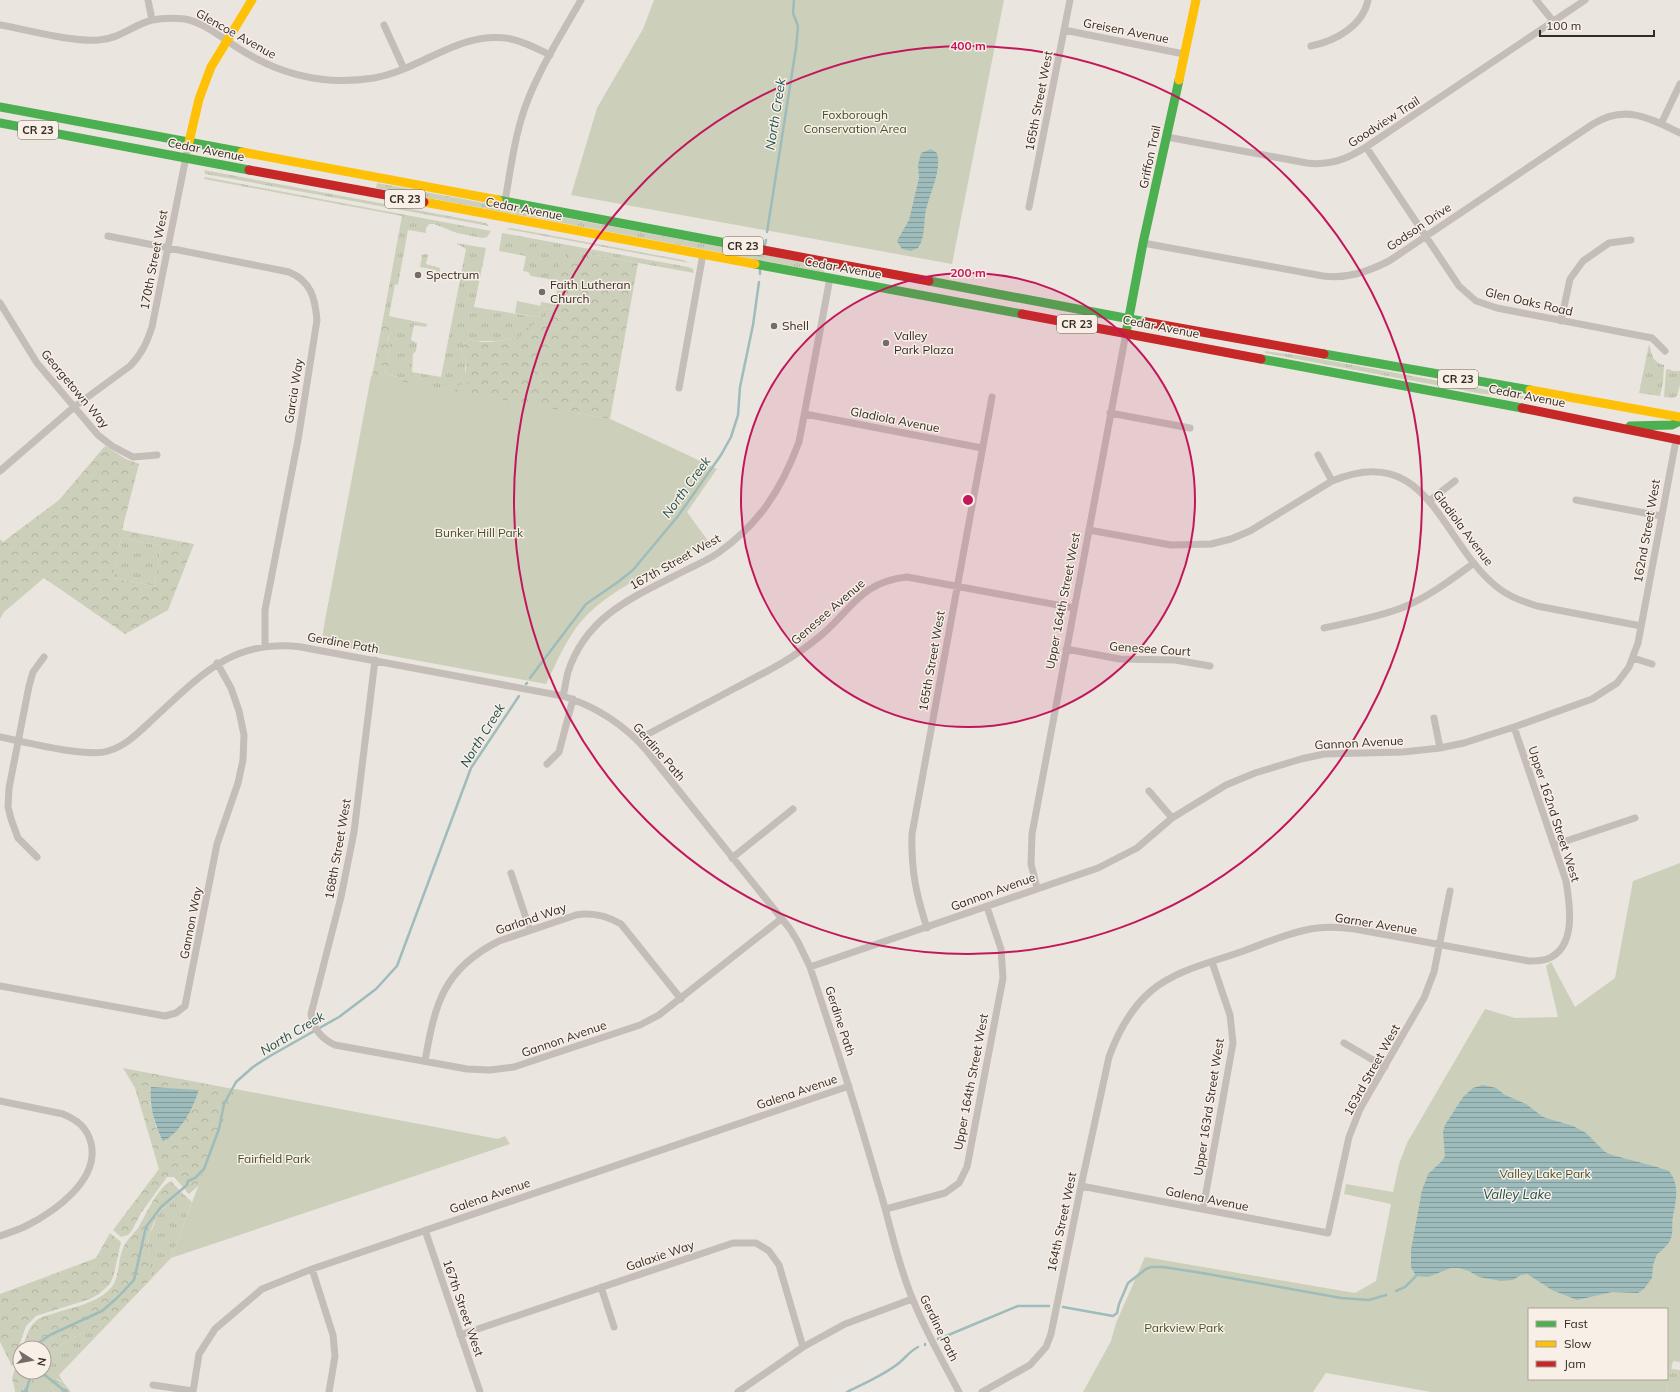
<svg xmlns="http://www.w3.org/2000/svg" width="1680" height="1392" font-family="Mulish,sans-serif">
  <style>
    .grass { fill: url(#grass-tufts) }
    .forest { fill: url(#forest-crowns); fill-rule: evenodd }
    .park { fill: #ccd0ba; fill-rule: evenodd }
    .water { fill: url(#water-rules) }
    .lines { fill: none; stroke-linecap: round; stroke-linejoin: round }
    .stream { stroke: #9dbcbb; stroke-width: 2.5 }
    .street { stroke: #c4bdb8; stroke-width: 7 }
    .fast { stroke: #4caf50; stroke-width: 9 }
    .slow { stroke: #ffc107; stroke-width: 9 }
    .jam { stroke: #c62828; stroke-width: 9 }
    .ring { fill: none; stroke: #c2185b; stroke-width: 2 }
    .poi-dot { fill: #746c67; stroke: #f8efe6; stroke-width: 1.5 }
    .labels { text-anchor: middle; stroke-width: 3; stroke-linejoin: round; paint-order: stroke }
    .shield { fill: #f8efe6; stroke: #6f6660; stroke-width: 1 }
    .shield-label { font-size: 11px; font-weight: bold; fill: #342b27 }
    .street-label { font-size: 12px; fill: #342b27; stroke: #f8efe6 }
    .park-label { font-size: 12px; fill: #44502d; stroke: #f8efe6 }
    .poi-label { font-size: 12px; fill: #342b27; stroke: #f8efe6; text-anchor: start }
    .water-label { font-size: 13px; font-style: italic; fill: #205152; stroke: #f8efe6 }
    .centre { fill: #c2185b; stroke: #f8efe6; stroke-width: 2 }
    .ring-label { font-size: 12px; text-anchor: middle; font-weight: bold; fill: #c2185b; stroke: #f8efe6; stroke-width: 3; stroke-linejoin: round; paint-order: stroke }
  </style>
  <defs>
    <pattern id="grass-tufts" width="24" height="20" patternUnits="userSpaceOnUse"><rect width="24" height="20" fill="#ccd0ba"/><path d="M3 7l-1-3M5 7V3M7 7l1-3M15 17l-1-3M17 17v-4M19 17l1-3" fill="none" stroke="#b0b3a0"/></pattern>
    <pattern id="forest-crowns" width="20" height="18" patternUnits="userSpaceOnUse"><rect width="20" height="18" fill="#ccd0ba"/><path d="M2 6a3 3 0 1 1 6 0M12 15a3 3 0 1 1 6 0" fill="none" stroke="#b0b3a0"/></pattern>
    <pattern id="water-rules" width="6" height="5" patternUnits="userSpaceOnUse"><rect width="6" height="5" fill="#9dbcbb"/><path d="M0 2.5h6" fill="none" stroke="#819998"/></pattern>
  </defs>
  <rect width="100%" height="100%" fill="#ebe5df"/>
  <path class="grass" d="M204 170 486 223 489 226 205 174Z
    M205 177 491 231 487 237 482 238 457 233 434 224H429L426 228V233L408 230 398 285 395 284 389 316 428 324 425 327 414 325 411 340 417 343 416 351 413 354 412 372 441 377 466 249 456 243 486 248 474 307 536 317 539 315 541 302 554 304 559 281 531 276 528 272 523 271 526 256 499 251 502 233 688 267 693 269 694 273 578 252H570L555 273 561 278 564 285 557 305 548 310 544 319 522 337 497 341H476L470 339 462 345 461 355 467 360 465 370 468 383 454 391 417 384 414 375 403 378 385 374 386 368H389L392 363 389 361 388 354 390 350C389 342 386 339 392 332L386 318 383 319 402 216 204 179Z
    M377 183 825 266 824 272 376 188Z
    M511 228 683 260 690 263 506 229Z
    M425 254 428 255 426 264 440 268 439 280 435 279 436 270 420 267 422 255Z
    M1649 344C1652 354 1652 362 1664 365L1663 383 1660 396 1639 393Z
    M1265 351 1304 356 1531 398V400L1478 393 1265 353Z
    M1668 369 1673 371H1680V385L1677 396 1673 398 1664 397 1666 370Z
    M121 538 161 546 154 586 113 578Z
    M181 1192 192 1202 171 1258 156 1274 150 1269V1254L148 1247 149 1235 154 1225 156 1217 162 1209 169 1205 176 1196Z
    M107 1325 59 1375 63 1382 57 1379 49 1385 55 1392H29L34 1389 30 1373 44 1372V1368L48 1367 52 1352 65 1342 93 1328Z
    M1671 1369 1680 1370V1392H1666Z"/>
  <path class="forest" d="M570 252H578L638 263 610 419 711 466 599 417 565 411 531 467 324 626 383 319 386 318 393 325 392 332 388 338 390 351 388 354 389 361 395 364V368L393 370 386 368 385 374 403 378 406 374 410 373 414 375 418 384 454 391 459 385 468 383 465 377 467 360 461 355 462 345 470 339C485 346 506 339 521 337L522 331 544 319 548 310 557 305 564 285 561 278 555 273 556 266Z
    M105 446 126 459 139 464 122 530 194 544 168 610 125 634 44 578 4 612 0 619V539L3 542 59 500ZM121 538 161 546 154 586 113 578Z
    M123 1068 244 1091 198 1186 189 1194 174 1177H167L141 1213 131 1232 128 1235 121 1237 113 1230 159 1169 135 1088ZM178 1090 199 1091C191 1111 182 1130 163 1142L156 1127 150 1102Z
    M171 1181 181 1192 176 1196 169 1205 162 1209 156 1217 149 1235 148 1247 150 1254V1269L156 1274 107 1325 83 1333 65 1342 52 1352 48 1367 44 1368V1348H22C26 1339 28 1327 36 1321 41 1316 49 1315 55 1313 74 1307 94 1304 109 1290 120 1279 117 1265 122 1251 125 1241 132 1236 138 1228 146 1215 157 1188 171 1181Z
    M110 1233 121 1242 114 1274 110 1284 99 1294 90 1299 36 1316 26 1326 12 1366 0 1342V1294L96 1258Z
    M20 1354V1372H31L32 1379 36 1383 34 1389 29 1392H25L23 1388V1392H15V1391L12 1378Z
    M52 1379 63 1382 71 1392H55L49 1385V1380Z"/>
  <path class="park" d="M654 0H1004L952 264 571 195 597 108 643 29Z
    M517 301 541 306 539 315 536 317 515 313Z
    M371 376 610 419 717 469 687 512 709 542C671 562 615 586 586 616 568 634 557 662 546 684L321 643Z
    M1680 863V1362L1673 1361 1666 1392H1431L1326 1373 1313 1392H1083L1111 1341 1116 1323 1145 1257 1355 1293 1376 1281 1391 1204 1344 1194 1346 1184 1393 1192 1399 1164 1407 1143 1485 1009 1515 1018 1558 1017 1546 966 1551 962 1575 1007 1615 978 1633 881ZM1529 1309H1667V1379H1529Z
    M235 1089 498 1139 505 1136 510 1144 171 1258Z"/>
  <path class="water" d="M931 149 937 153C942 171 930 192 926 210 923 223 926 236 918 248L911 251 902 249 897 241 909 220 919 178 918 165 921 153Z
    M1483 1085 1496 1088 1505 1095 1526 1104 1543 1117 1573 1126 1586 1133 1605 1152 1612 1155 1657 1167 1669 1171C1680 1186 1676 1200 1673 1216 1671 1228 1675 1237 1666 1246 1663 1249 1661 1252 1657 1254L1653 1265 1652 1278 1644 1289 1638 1293 1612 1292 1577 1300 1552 1290 1527 1274 1521 1275 1513 1280 1501 1281 1479 1277 1469 1271 1459 1268H1451L1428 1277 1416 1276 1411 1267V1250L1422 1190 1426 1180 1428 1174 1442 1161 1445 1156 1443 1132 1445 1125 1463 1097 1473 1088Z
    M151 1087 199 1090C192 1111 182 1130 163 1142 155 1124 149 1108 151 1087Z"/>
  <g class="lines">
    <path class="stream" d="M767 232 796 48 798 26 793 13 794 0
      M765 245 766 240
      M760 274V270
      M530 678 586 604 618 582 633 570 678 516 721 455 731 437 738 415 740 387 753 325 759 282
      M526 684 527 683
      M1396 1291 1405 1287 1416 1276
      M1063 1307 1113 1316 1117 1313 1119 1304 1128 1283 1146 1269 1151 1267H1163L1202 1273 1341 1298 1369 1300 1386 1295
      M946 1336 1018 1306H1049
      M938 1339 941 1338
      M925 1345V1344
      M35 1348 37 1344 50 1335 102 1311 117 1298 134 1280 146 1227 161 1207 187 1185 188 1181 195 1178 204 1169 219 1129 224 1104 236 1082 253 1067 270 1056 339 1017 376 989 397 966 471 768 519 696
      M41 1372 66 1392
      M22 1392 26 1391 32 1372
      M847 1392C865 1383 884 1375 899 1363 906 1357 910 1351 918 1347"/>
    <path class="street" d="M148 0 152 20
      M1536 0 1553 21
      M0 25C29 30 70 42 99 40 119 39 133 25 152 20 162 18 176 18 185 19 205 23 222 38 238 48 280 75 325 86 374 78 421 70 461 29 511 39 525 42 538 49 550 55
      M384 25 404 69
      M1064 30 1184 54
      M1311 46C1335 41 1363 26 1368 0
      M1661 124 1680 84
      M1167 137 1307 163C1330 166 1347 159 1366 147L1585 0
      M1366 147 1459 286 1476 301 1497 308 1652 338 1665 351
      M505 201C510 174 513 146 521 120 532 80 560 37 581 0
      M1029 207 1070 0
      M108 236 289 272C311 281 315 298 317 320L298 440 265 610V646
      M1143 243 1323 276C1347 279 1367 272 1389 261L1593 124C1626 104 1649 118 1680 133
      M0 303 37 363 98 435 112 446 133 457 157 455
      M1561 321 1570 279 1583 261 1609 243 1631 240
      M679 388 703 254
      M1110 413 1190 428
      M805 414 982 448
      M1318 455 1332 481
      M0 471 74 407 130 366C142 354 147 342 152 327L189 142
      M1576 500 1661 516
      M1429 501 1455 481
      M1089 530 1171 545 1211 544 1231 539 1250 531 1332 481C1431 439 1441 547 1501 590 1512 598 1524 602 1537 606L1641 626
      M1324 628C1351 622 1379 617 1404 607 1430 596 1452 579 1474 563
      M1066 649 1120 659 1175 660 1210 666
      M1633 658 1652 664
      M375 660 354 832 341 897 311 1014C313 1029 322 1039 335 1045L467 1069 490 1070 514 1067 640 1025 659 1015 781 919
      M563 696C565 688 566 680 568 672 587 614 636 596 686 570 696 565 708 560 718 553 760 523 781 490 799 442L830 278
      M1434 718 1440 748
      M0 737C25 742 86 758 108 751 126 746 139 732 152 720 199 677 232 638 301 647L563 696C597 707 624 724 647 751L790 929 798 942 810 967C834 1039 857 1111 878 1184 890 1222 897 1263 913 1300 926 1332 943 1362 959 1392
      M637 740C670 722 704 705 737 687 766 672 794 658 819 637 852 610 860 582 907 577L1074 608
      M547 764 559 752 573 699
      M1149 791 1172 818
      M1554 845 1635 818
      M37 857 18 838 11 819 8 807 9 788 29 686 33 672 44 657
      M732 858 793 809
      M511 873 530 930
      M1037 888 1031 864 1032 834 1126 333
      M927 928C916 894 911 870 912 834L992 397
      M810 967 1098 868 1137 848 1172 818 1226 785 1255 773 1301 759 1324 754 1403 752 1440 748 1464 743 1514 727 1592 699 1617 683 1629 667 1638 643 1676 440
      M0 986 165 1016 176 1013 185 1006 217 844 238 783 243 760 244 735 239 711 231 688 217 663
      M1344 1043 1385 1067
      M425 1061C435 1004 443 969 499 941L576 915C593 912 607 916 621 924L681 999
      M0 1101 63 1114C77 1120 87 1127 91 1143 100 1180 54 1212 26 1226 18 1230 8 1233 0 1236
      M1081 1186 1328 1233 1349 1137 1360 1109 1424 998 1434 972 1450 891
      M886 1209 945 1193 959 1183 967 1167 1003 978 1001 949 987 907
      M1203 1209 1233 1043 1230 1015 1212 962
      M425 1230 480 1392
      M312 1269 333 1335 335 1356 329 1392
      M601 1287 614 1327
      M460 1335 733 1243H756L769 1251 779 1265 803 1347
      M153 1385 193 1391
      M193 1392 199 1354 215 1329 262 1289 312 1269 849 1086
      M738 1392 803 1347 845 1324 912 1299
      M982 1392 1030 1365 1046 1347 1051 1334 1081 1186 1109 1057C1118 1032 1130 1009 1151 991 1177 969 1214 962 1246 950 1265 943 1286 934 1306 930 1322 926 1339 927 1355 929L1529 961C1535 961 1541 961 1547 959 1577 948 1570 905 1566 881L1514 727"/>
    <path class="fast" d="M0 107 242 152
      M0 123 249 170
      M498 200 763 250
      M755 264 1022 314
      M929 281 1146 322
      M1126 333 1143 243 1179 80
      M1324 354 1530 390
      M1261 359 1522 408
      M1630 426 1672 425 1678 422 1680 418"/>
    <path class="slow" d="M1179 80 1196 0
      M189 142 199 99 211 67 252 0
      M242 152 498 200
      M424 202 755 264
      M1530 390 1680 417"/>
    <path class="jam" d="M249 170 424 202
      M763 250 929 281
      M1022 314 1261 359
      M1146 322 1324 354
      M1522 408 1680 440"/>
  </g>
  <circle cx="968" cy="500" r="227" fill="#c2185b" fill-opacity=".12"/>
  <g class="ring">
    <circle cx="968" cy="500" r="227"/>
    <circle cx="968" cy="500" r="454"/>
  </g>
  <g class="poi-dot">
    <circle cx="418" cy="275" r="4"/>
    <circle cx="542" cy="292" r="4"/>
    <circle cx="774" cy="326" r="4"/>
    <circle cx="886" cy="343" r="4"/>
  </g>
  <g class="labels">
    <g class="shield">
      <rect x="18" y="121" width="40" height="18" rx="3"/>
      <rect x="385" y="190" width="40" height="18" rx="3"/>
      <rect x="723" y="237" width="40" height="18" rx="3"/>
      <rect x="1057" y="315" width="40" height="18" rx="3"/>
      <rect x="1438" y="370" width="40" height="18" rx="3"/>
    </g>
    <g class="shield-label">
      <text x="38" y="134">CR 23</text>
      <text x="405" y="203">CR 23</text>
      <text x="743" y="250">CR 23</text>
      <text x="1077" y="328">CR 23</text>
      <text x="1458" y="383">CR 23</text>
    </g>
    <g class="street-label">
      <text transform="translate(1126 31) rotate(11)" y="4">Greisen Avenue</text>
      <text transform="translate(236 34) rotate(29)" y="4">Glencoe Avenue</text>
      <text transform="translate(1039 101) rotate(-79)" y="4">165th Street West</text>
      <text transform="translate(1384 122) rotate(-33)" y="4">Goodview Trail</text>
      <text transform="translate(206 150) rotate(11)" y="4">Cedar Avenue</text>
      <text transform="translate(1150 157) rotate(-78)" y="4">Griffon Trail</text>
      <text transform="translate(524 209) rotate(11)" y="4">Cedar Avenue</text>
      <text transform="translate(1419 227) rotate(-34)" y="4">Godson Drive</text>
      <text transform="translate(154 260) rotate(-79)" y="4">170th Street West</text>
      <text transform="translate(843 268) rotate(10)" y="4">Cedar Avenue</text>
      <text transform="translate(1529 302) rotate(13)" y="4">Glen Oaks Road</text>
      <text transform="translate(1161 327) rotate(11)" y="4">Cedar Avenue</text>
      <text transform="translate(75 389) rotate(50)" y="4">Georgetown Way</text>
      <text transform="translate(294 391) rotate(-81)" y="4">Garcia Way</text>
      <text transform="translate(1527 396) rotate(11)" y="4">Cedar Avenue</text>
      <text transform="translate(895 420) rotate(11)" y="4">Gladiola Avenue</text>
      <text transform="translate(1463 528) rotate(53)" y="4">Gladiola Avenue</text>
      <text transform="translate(1647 531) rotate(-80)" y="4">162nd Street West</text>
      <text transform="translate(675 562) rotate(-29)" y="4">167th Street West</text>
      <text transform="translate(1063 601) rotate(-79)" y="4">Upper 164th Street West</text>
      <text transform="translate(828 612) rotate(-41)" y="4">Genesee Avenue</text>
      <text transform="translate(343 643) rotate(10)" y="4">Gerdine Path</text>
      <text transform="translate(1150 649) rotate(4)" y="4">Genesee Court</text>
      <text transform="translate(932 661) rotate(-80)" y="4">165th Street West</text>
      <text transform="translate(1359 743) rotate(-3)" y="4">Gannon Avenue</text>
      <text transform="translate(659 752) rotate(49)" y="4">Gerdine Path</text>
      <text transform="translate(1554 814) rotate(72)" y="4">Upper 162nd Street West</text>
      <text transform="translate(338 849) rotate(-80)" y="4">168th Street West</text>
      <text transform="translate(993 892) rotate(-20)" y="4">Gannon Avenue</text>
      <text transform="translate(531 919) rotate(-19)" y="4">Garland Way</text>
      <text transform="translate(191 923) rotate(-79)" y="4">Gannon Way</text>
      <text transform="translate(1376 924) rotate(9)" y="4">Garner Avenue</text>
      <text transform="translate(840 1021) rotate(72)" y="4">Gerdine Path</text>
      <text transform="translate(564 1039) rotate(-19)" y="4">Gannon Avenue</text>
      <text transform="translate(1372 1070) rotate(-61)" y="4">163rd Street West</text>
      <text transform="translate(971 1082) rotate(-79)" y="4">Upper 164th Street West</text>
      <text transform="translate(797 1092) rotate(-19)" y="4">Galena Avenue</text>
      <text transform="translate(1209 1107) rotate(-81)" y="4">Upper 163rd Street West</text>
      <text transform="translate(490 1196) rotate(-19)" y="4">Galena Avenue</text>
      <text transform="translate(1207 1199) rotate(11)" y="4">Galena Avenue</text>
      <text transform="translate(1062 1222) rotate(-78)" y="4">164th Street West</text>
      <text transform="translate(660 1256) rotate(-19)" y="4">Galaxie Way</text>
      <text transform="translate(463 1308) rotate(71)" y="4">167th Street West</text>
      <text transform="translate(939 1328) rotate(64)" y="4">Gerdine Path</text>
    </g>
    <g class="park-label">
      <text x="855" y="119">Foxborough<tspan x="855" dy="14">Conservation Area</tspan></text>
      <text x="479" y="537">Bunker Hill Park</text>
      <text x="274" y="1163">Fairfield Park</text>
      <text x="1545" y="1178">Valley Lake Park</text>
      <text x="1184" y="1332">Parkview Park</text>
    </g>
    <g class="poi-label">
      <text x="426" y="279">Spectrum</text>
      <text x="550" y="289">Faith Lutheran<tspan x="550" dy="14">Church</tspan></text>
      <text x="782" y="330">Shell</text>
      <text x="894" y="340">Valley<tspan x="894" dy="14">Park Plaza</tspan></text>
    </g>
    <g class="water-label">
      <text transform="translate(775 114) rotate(-81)" y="5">North Creek</text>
      <text transform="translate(686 487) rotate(-54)" y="5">North Creek</text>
      <text transform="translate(482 735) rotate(-58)" y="5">North Creek</text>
      <text transform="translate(292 1033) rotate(-31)" y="5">North Creek</text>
      <text x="1517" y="1199">Valley Lake</text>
    </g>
  </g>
  <circle cx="968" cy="500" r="6" class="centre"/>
  <g class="ring-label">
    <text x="968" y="50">400 m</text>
    <text x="968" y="277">200 m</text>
  </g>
  <rect x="1528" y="1308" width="140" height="72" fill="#f8efe6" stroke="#aaa19a"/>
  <rect x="1536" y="1321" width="20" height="6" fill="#4caf50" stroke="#aaa19a"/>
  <text x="1564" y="1328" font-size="12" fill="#342b27">Fast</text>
  <rect x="1536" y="1341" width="20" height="6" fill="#ffc107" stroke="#aaa19a"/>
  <text x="1564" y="1348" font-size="12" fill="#342b27">Slow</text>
  <rect x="1536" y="1361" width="20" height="6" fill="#c62828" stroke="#aaa19a"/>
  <text x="1564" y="1368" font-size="12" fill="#342b27">Jam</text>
  <g transform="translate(32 1360) rotate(101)"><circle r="19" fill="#f8efe6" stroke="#aaa19a"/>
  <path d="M0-3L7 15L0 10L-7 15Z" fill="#746c67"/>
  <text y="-6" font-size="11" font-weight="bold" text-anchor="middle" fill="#342b27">N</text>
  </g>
  <path d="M1540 30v6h114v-6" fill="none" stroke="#342b27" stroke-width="2"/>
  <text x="1546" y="30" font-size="12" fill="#342b27" stroke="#f8efe6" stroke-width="3" paint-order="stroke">100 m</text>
</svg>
